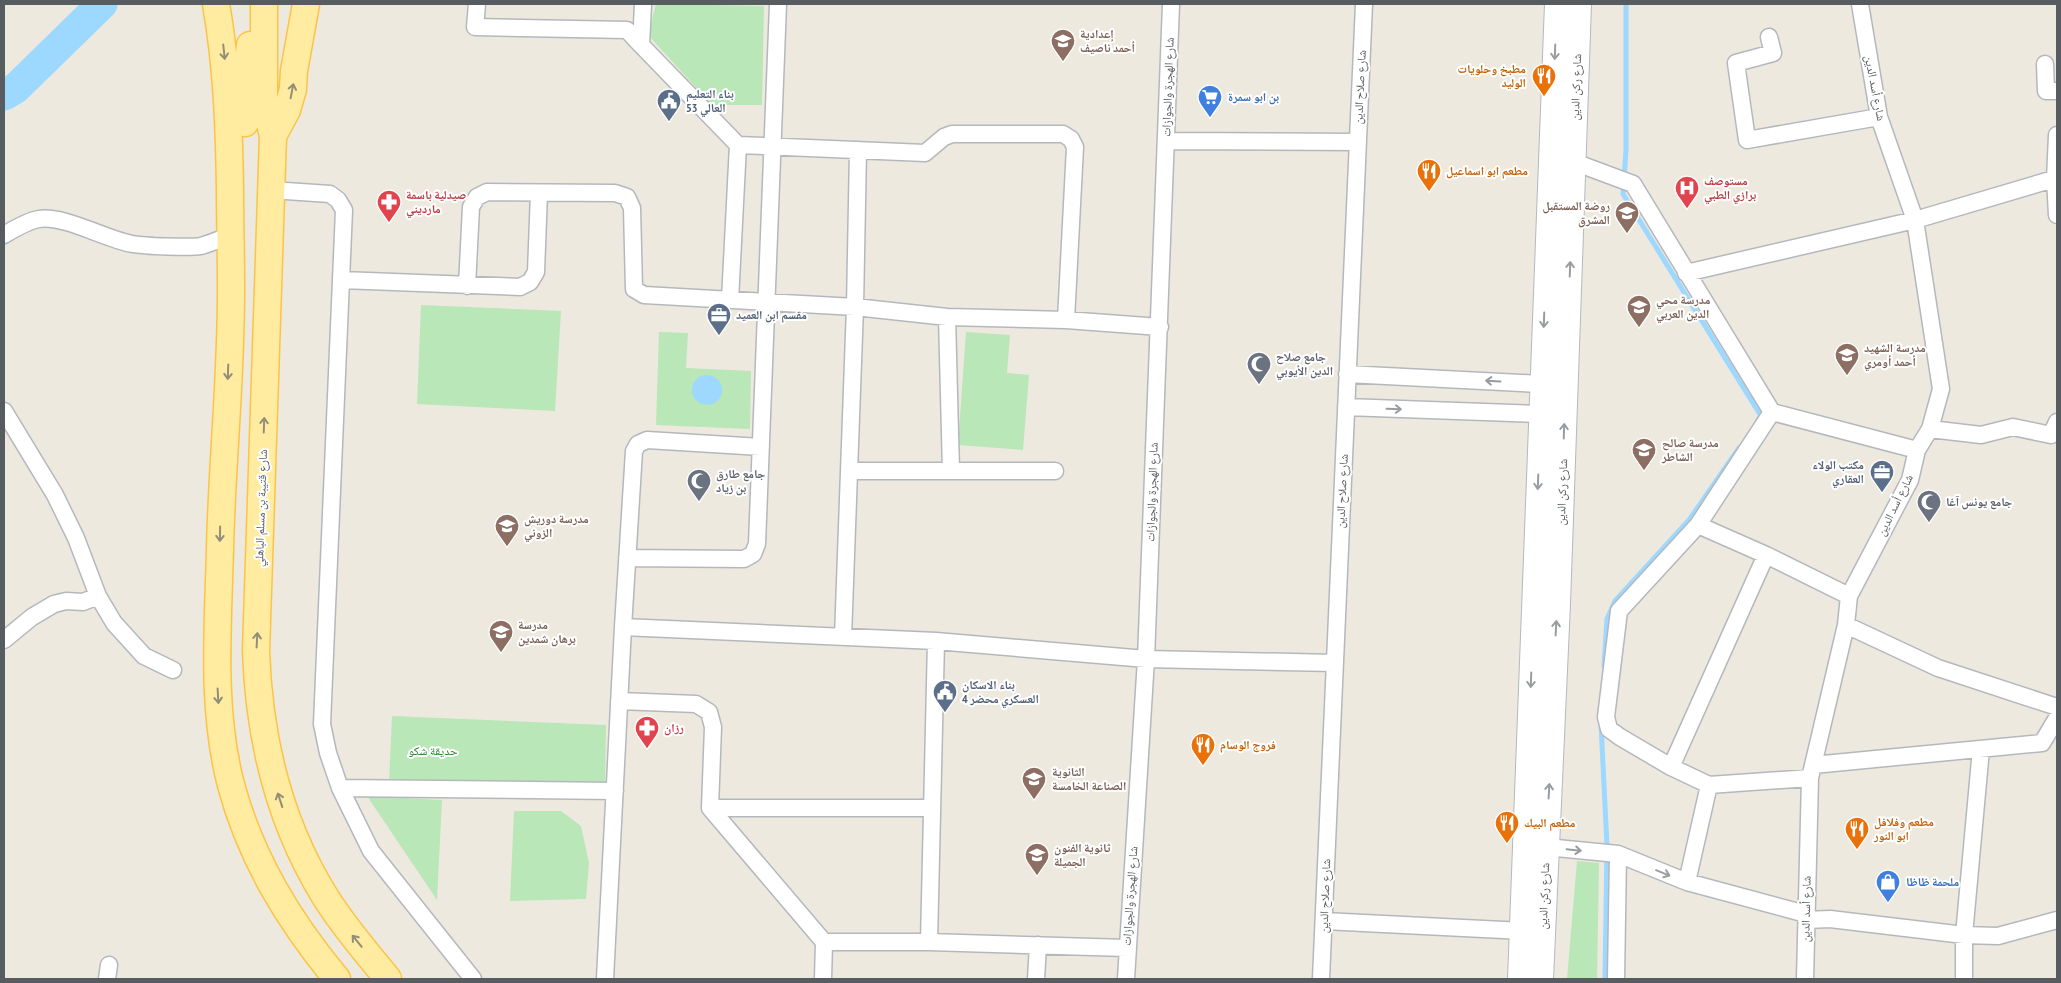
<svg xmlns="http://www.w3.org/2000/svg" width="2061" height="983" font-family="'PT Sans Narrow','Noto Naskh Arabic',sans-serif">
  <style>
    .green { fill: #b9e7b7 }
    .water { fill: #9cd8ff }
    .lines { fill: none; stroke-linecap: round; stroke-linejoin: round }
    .stream { stroke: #9cd8ff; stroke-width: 5 }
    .river { stroke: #9cd8ff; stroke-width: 31 }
    .minor-casing { stroke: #b4b8bd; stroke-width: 19 }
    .secondary-casing { stroke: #b4b9bf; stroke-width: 26 }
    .primary-casing { stroke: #fdc346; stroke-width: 29 }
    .minor { stroke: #fff; stroke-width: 16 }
    .secondary { stroke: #fff; stroke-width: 24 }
    .primary { stroke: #ffeca1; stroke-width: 26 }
    .oneway { stroke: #928e77 }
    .oneway2 { stroke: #9a9da0 }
    .labels { text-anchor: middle; stroke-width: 4; stroke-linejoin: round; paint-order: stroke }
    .education-label { font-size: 12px; font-weight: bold; fill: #785e54; stroke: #fff; text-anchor: start }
    .food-label { font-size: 12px; font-weight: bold; fill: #c56008; stroke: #fff; text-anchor: start }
    .street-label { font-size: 12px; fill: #575c61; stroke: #fff }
    .service-label { font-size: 12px; font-weight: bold; fill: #4e5e75; stroke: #fff; text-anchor: start }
    .shop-label { font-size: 12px; font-weight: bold; fill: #366cbe; stroke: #fff; text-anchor: start }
    .health-label { font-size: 12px; font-weight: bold; fill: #be3a42; stroke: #fff; text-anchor: start }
    .worship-label { font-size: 12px; font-weight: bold; fill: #5b616d; stroke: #fff; text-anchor: start }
    .park-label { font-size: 12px; fill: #2d842d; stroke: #fff }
  </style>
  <rect width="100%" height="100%" fill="#ede9de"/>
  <path class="green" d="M656 4 764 6 762 105H712L648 35Z
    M421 305 561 311 555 411 417 404Z
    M659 332 688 333 686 368 751 371 750 429 656 425Z
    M966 332 1010 335 1007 373 1029 375 1023 450 958 445Z
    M392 716 606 725 605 787 389 783Z
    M367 796 442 800 437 900Z
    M514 811H561L581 826 589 863 586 899 510 901Z
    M1577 861 1599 863 1597 979H1567Z"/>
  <path class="water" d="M692 390a15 15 0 1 1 30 0a15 15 0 1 1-30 0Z"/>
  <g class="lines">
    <path class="stream" d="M1626 4V150L1623 194 1761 416 1758 420
      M1604 666 1607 619 1615 601 1689 520 1739 448
      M1601 724 1607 846 1605 979"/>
    <path class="river" d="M4 95 16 88 102 4"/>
    <defs>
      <path id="minor" d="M477 4 475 27 627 30 641 45 643 4
        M1769 37 1773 53 1736 63 1747 140 1879 117
        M641 45 738 145
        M2045 64 2046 91H2057
        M2057 135 2055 179 2057 215
        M1166 141 1357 142
        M1574 162 1633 184 1772 412 1917 450
        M271 190 330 194 338 200 344 210 322 724 328 753 340 788 371 851 473 979
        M4 235C14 229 27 221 39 219 64 215 105 239 132 244 144 246 190 248 201 246 211 243 221 239 230 235
        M1686 273 1915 220 2057 178
        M342 280 520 287 530 282 536 272 539 193
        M467 286 471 207 477 197 487 192 615 193 627 197 632 208 634 289 644 295 855 307 947 317 1066 320 1160 327
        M730 300 738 145 925 153 944 137 952 134H1063L1071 139 1075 147 1066 320
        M947 317 951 471
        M1347 374 1541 384
        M1346 407 1540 414
        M4 411 55 495 76 538 98 596 114 623 144 656 173 670
        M1772 412 1698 525 1619 611 1606 717 1609 729 1620 737 1671 767 1709 785 1810 778
        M1930 429 1981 435 2013 427 2051 435 2057 422
        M849 471H1055
        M1698 525 1766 555 1849 596
        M627 558 744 559 753 554 757 544 778 4
        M1846 625 1938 668 2057 707
        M623 627 936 641 1146 659 1335 663
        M843 637 855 307 858 150
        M4 640 32 617 54 604 66 601 83 602 98 596
        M619 701 696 704 709 712 713 727 710 808 824 942H929L1127 948
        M1813 765 2042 743 2057 718
        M1671 767 1766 555
        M340 788 615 791
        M710 808H932
        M1546 847 1618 854 1687 882 1806 914
        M1687 882 1709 785
        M1806 920 1830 919 1964 935 1998 936 2057 920
        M1324 921 1523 931
        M929 942 936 641
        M107 979 109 965
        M605 979 623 627 634 451 638 444 647 440 761 447
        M823 979 824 942
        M1036 979 1038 945
        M1126 979 1146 659 1171 4
        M1321 979 1364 4
        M1616 979 1618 854
        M1805 979 1810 778 1846 625 1849 596 1910 480 1917 450 1930 429 1941 389 1915 220 1879 117 1860 4
        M1964 979V935L1981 749"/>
      <path id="secondary" d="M1520 979 1557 4
        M1541 979 1558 604 1579 4"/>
      <path id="primary" d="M216 4C227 67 229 126 230 190 230 220 231 251 231 281 232 370 222 460 220 549 218 628 211 708 231 785 251 859 289 921 337 979
        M264 4V100L273 136 256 651C259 739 279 823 326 898 344 927 367 953 388 979
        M245 123 246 81 250 45
        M273 136 287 110 293 89 294 71 306 4"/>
    </defs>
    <use href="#minor" class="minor-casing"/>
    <use href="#secondary" class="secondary-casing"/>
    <use href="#primary" class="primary-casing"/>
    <use href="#minor" class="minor"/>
    <use href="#secondary" class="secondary"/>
    <use href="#primary" class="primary"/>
  </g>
  <defs><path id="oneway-shaft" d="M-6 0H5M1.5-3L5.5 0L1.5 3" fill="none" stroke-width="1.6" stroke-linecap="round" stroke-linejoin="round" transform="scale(1.25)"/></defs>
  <g class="oneway">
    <use href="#oneway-shaft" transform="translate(224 52) rotate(84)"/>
    <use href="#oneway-shaft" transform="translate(292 91) rotate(-79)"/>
    <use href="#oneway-shaft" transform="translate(228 372) rotate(92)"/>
    <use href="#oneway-shaft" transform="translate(264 425) rotate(-88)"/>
    <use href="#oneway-shaft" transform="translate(220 534) rotate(91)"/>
    <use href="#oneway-shaft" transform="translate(257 640) rotate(-87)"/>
    <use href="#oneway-shaft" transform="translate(218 696) rotate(87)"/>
    <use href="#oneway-shaft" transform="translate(280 800) rotate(-108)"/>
    <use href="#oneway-shaft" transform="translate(357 941) rotate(-129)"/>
  </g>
  <g class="oneway2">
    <use href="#oneway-shaft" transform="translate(1555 52) rotate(92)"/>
    <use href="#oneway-shaft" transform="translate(1570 269) rotate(-88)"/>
    <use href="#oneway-shaft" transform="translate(1544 320) rotate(92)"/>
    <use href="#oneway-shaft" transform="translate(1493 381) rotate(-177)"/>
    <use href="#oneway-shaft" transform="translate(1394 409) rotate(2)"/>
    <use href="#oneway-shaft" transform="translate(1564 431) rotate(-88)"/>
    <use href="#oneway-shaft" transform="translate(1538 482) rotate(92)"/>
    <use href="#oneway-shaft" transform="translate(1556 628) rotate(-87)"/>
    <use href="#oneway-shaft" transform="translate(1531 680) rotate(92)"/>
    <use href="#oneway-shaft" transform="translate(1549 791) rotate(-87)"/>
    <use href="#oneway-shaft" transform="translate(1574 850) rotate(6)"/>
    <use href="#oneway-shaft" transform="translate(1663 873) rotate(22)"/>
  </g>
  <defs>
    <symbol id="school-pin" viewBox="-11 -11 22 30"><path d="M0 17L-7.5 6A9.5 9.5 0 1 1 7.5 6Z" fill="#8d6e63" stroke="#fff"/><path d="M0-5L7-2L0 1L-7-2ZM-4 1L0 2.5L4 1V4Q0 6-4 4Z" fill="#fff"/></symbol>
    <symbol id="restaurant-pin" viewBox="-11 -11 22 30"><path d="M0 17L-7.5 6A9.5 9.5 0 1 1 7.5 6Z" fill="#e8710a" stroke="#fff"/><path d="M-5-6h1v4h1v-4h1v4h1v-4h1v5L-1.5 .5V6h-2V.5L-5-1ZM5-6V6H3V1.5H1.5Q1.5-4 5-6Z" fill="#fff"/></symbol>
    <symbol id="supermarket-pin" viewBox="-11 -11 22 30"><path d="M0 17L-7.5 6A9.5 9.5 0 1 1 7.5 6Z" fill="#3f7fe0" stroke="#fff"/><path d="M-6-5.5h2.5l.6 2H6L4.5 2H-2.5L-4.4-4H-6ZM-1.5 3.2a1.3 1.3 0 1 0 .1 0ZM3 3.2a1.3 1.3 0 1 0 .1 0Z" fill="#fff"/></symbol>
    <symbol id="civic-pin" viewBox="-11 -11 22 30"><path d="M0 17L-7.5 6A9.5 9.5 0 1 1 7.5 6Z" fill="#5c6f8a" stroke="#fff"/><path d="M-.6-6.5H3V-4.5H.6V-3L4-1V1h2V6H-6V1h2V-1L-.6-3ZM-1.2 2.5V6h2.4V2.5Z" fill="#fff"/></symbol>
    <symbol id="hospital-pin" viewBox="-11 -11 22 30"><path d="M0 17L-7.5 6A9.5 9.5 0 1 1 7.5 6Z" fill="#e0444e" stroke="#fff"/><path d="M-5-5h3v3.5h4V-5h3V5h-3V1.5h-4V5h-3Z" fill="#fff"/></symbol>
    <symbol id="pharmacy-pin" viewBox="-11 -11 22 30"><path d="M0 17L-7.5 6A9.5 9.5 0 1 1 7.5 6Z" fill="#e0444e" stroke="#fff"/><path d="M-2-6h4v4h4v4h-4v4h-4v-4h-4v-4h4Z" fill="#fff"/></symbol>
    <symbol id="office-pin" viewBox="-11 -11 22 30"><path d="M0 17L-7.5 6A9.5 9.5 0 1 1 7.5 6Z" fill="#5c6f8a" stroke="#fff"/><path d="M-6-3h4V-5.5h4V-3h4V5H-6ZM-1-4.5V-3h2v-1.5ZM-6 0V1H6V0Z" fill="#fff"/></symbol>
    <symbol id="mosque-pin" viewBox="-11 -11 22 30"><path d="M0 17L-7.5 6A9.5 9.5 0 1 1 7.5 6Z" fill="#6b7280" stroke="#fff"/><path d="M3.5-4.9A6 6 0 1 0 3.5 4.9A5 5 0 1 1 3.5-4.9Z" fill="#fff"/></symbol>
    <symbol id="shop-pin" viewBox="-11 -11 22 30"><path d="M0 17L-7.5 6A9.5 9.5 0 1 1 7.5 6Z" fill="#3f7fe0" stroke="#fff"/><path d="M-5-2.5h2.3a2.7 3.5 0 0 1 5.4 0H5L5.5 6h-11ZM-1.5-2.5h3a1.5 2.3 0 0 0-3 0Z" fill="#fff"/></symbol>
  </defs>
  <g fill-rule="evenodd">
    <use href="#school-pin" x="1049" y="27" width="28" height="38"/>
    <use href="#restaurant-pin" x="1530" y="62" width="28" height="38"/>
    <use href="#supermarket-pin" x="1196" y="83" width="28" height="38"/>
    <use href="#civic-pin" x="655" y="87" width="28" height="38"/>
    <use href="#restaurant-pin" x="1415" y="157" width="28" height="38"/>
    <use href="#hospital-pin" x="1673" y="174" width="28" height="38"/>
    <use href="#pharmacy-pin" x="375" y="188" width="28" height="38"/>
    <use href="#school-pin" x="1613" y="199" width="28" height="38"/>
    <use href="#school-pin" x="1625" y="293" width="28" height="38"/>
    <use href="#office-pin" x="705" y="301" width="28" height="38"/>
    <use href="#school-pin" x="1833" y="341" width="28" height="38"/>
    <use href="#mosque-pin" x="1245" y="350" width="28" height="38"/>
    <use href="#school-pin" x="1630" y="436" width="28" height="38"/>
    <use href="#office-pin" x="1868" y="458" width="28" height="38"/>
    <use href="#mosque-pin" x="685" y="467" width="28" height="38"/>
    <use href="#mosque-pin" x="1915" y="488" width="28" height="38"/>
    <use href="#school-pin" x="493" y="512" width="28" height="38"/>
    <use href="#school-pin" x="487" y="618" width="28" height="38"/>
    <use href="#civic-pin" x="931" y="678" width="28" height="38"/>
    <use href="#pharmacy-pin" x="633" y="714" width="28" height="38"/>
    <use href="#restaurant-pin" x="1189" y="731" width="28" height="38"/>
    <use href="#school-pin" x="1020" y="765" width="28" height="38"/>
    <use href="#restaurant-pin" x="1493" y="809" width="28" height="38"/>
    <use href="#restaurant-pin" x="1843" y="815" width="28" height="38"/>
    <use href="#school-pin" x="1023" y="841" width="28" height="38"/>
    <use href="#shop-pin" x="1874" y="868" width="28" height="38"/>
  </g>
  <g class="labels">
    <g class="education-label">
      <text x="1080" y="38">إعدادية<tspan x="1080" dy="14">أحمد ناصيف</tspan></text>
      <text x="1610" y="210" text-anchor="end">روضة المستقبل<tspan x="1610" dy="14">المشرق</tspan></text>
      <text x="1656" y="304">مدرسة محي<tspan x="1656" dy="14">الدين العربي</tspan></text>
      <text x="1864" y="352">مدرسة الشهيد<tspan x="1864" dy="14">أحمد أومري</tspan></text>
      <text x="1662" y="447">مدرسة صالح<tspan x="1662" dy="14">الشاطر</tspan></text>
      <text x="524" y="523">مدرسة دوريش<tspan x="524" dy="14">الزوني</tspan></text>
      <text x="518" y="629">مدرسة<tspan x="518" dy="14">برهان شمدين</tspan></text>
      <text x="1052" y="776">الثانوية<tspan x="1052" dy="14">الصناعة الخامسة</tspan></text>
      <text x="1054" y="852">ثانوية الفنون<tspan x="1054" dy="14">الجميلة</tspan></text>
    </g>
    <g class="food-label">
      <text x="1526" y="73" text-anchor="end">مطبخ وحلويات<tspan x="1526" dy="14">الوليد</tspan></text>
      <text x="1446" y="175">مطعم ابو اسماعيل</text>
      <text x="1220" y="749">فروج الوسام</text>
      <text x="1874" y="826">مطعم وفلافل<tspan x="1874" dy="14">ابو النور</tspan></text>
      <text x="1524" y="827">مطعم البيك</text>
    </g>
    <g class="street-label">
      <text transform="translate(1168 87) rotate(-88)" y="4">شارع الهجرة والجوازات</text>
      <text transform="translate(1360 87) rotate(-87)" y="4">شارع صلاح الدين</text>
      <text transform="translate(1576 87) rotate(-88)" y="4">شارع ركن الدين</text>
      <text transform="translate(1875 88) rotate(79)" y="4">شارع أسد الدين</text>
      <text transform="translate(1342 491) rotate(-87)" y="4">شارع صلاح الدين</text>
      <text transform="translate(1152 492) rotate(-88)" y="4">شارع الهجرة والجوازات</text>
      <text transform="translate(1562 492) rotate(-88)" y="4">شارع ركن الدين</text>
      <text transform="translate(1895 505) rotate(-64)" y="4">شارع أسد الدين</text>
      <text transform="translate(261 508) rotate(-88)" y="4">شارع قتيبة بن مسلم الباهلي</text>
      <text transform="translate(1130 896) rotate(-86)" y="4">شارع الهجرة والجوازات</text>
      <text transform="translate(1325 896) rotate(-88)" y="4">شارع صلاح الدين</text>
      <text transform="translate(1544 896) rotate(-88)" y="4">شارع ركن الدين</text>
      <text transform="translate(1806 909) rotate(-89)" y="4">شارع أسد الدين</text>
    </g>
    <g class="service-label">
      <text x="686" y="98">بناء التعليم<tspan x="686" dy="14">العالي 53</tspan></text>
      <text x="736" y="319">مقسم ابن العميد</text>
      <text x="1864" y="469" text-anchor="end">مكتب الولاء<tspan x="1864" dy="14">العقاري</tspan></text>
      <text x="962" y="689">بناء الاسكان<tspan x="962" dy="14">العسكري محضر 4</tspan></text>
    </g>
    <g class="shop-label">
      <text x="1228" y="101">بن ابو سمرة</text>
      <text x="1906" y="886">ملحمة ظاظا</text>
    </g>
    <g class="health-label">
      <text x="1704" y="185">مستوصف<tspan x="1704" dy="14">برازي الطبي</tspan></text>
      <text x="406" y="199">صيدلية باسمة<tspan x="406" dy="14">مارديني</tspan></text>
      <text x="664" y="732">رزان</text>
    </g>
    <g class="worship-label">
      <text x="1276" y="361">جامع صلاح<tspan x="1276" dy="14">الدين الأيوبي</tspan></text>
      <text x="716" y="478">جامع طارق<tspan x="716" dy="14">بن زياد</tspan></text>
      <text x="1946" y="506">جامع يونس آغا</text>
    </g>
    <g class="park-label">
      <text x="433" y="755">حديقة شكو</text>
    </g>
  </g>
  <rect width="2061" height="983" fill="none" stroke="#575c61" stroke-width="10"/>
</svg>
